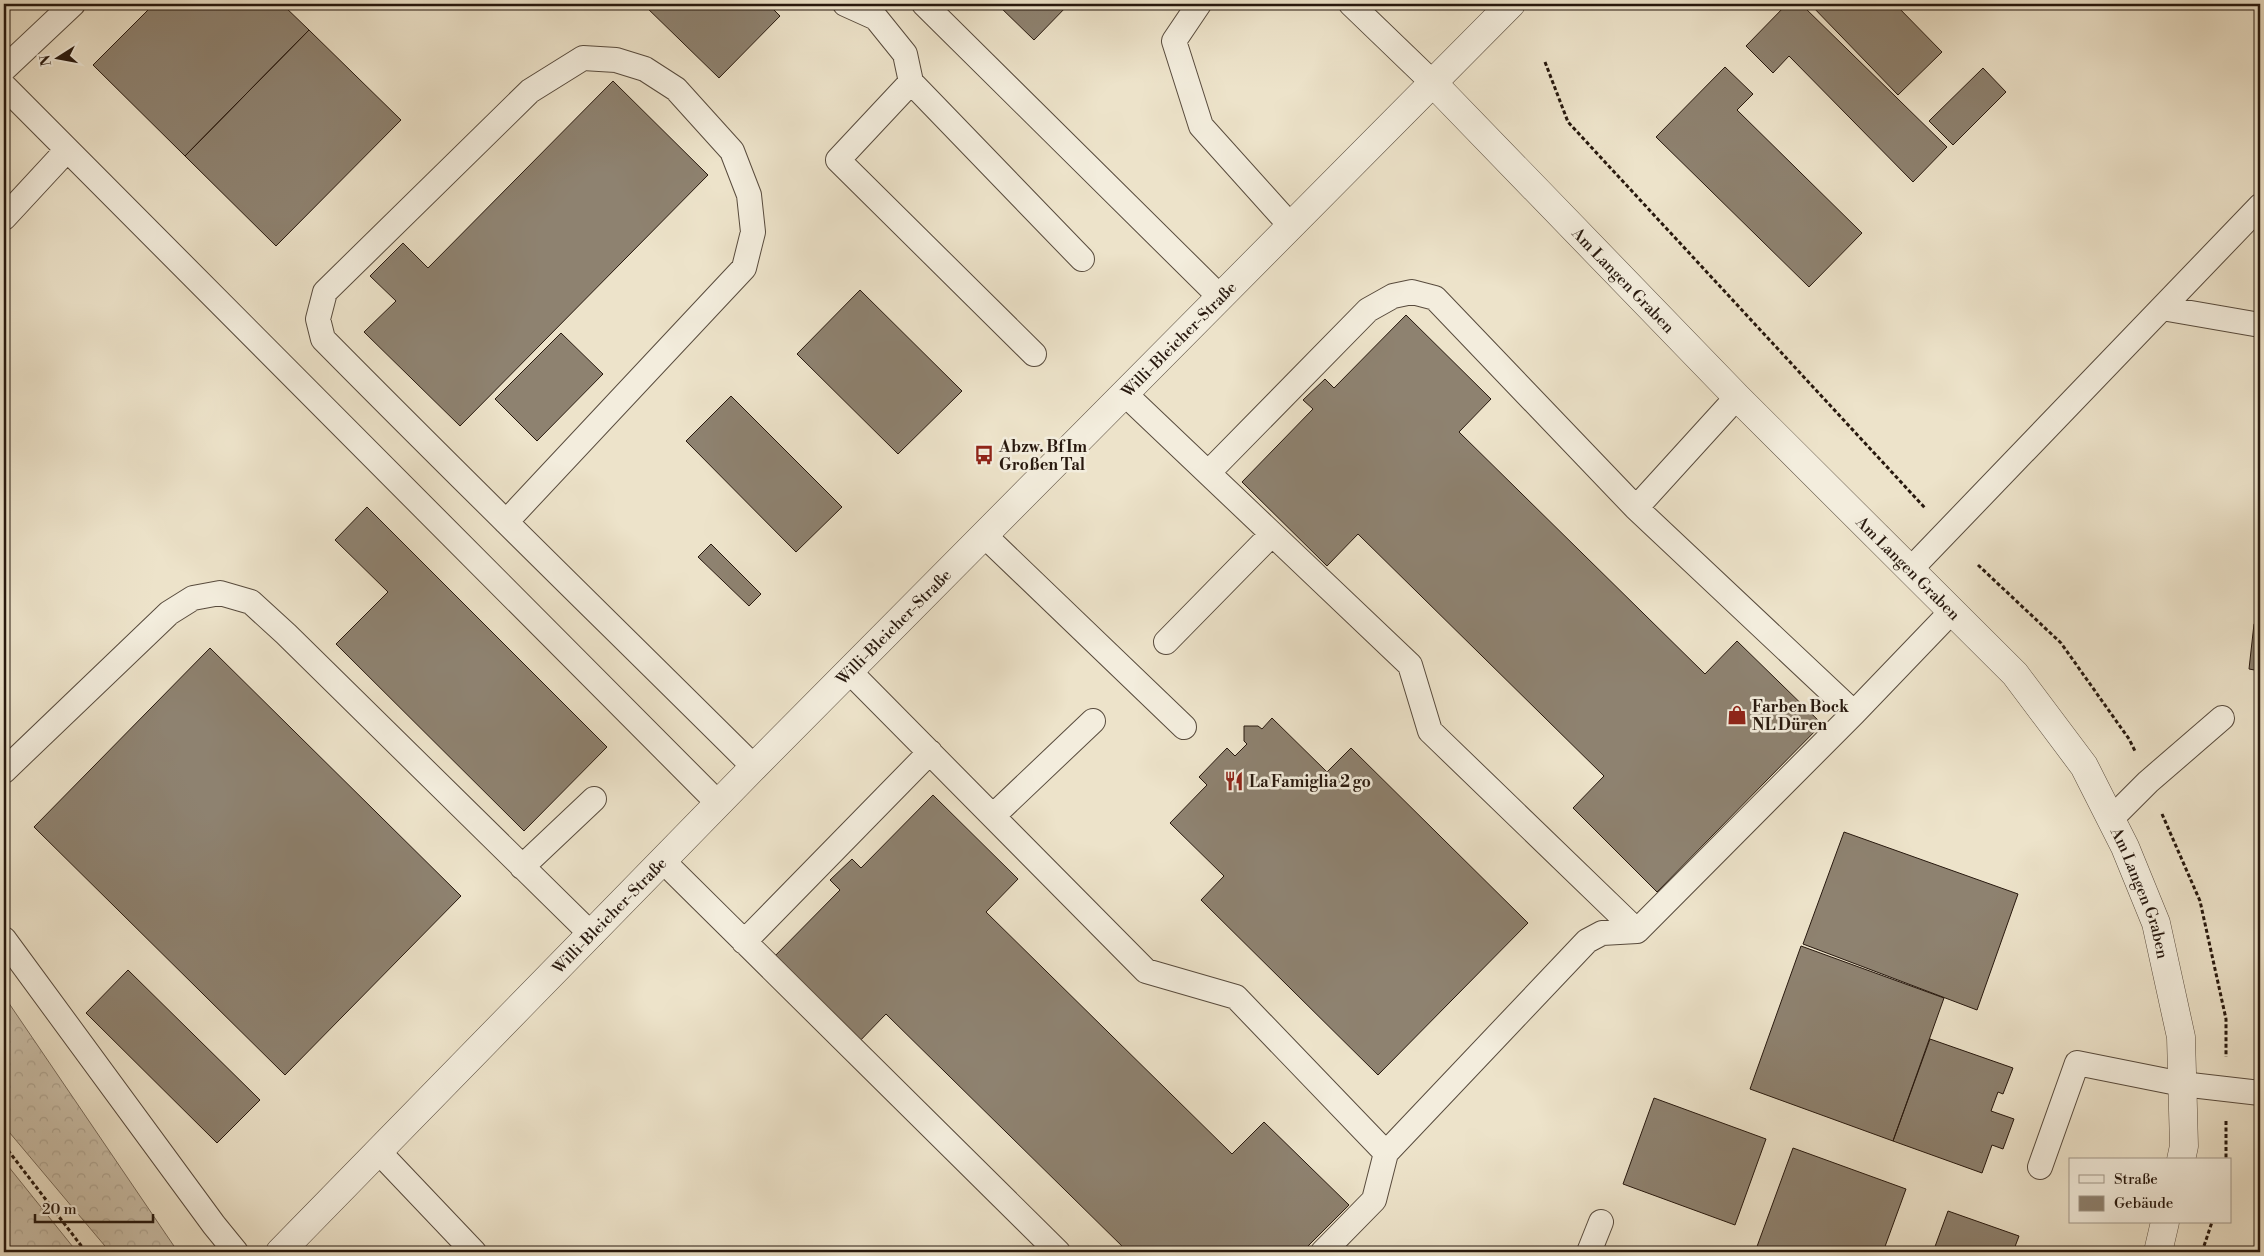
<svg xmlns="http://www.w3.org/2000/svg" width="2264" height="1256" font-family="'Libre Bodoni',serif">
  <style>
    .forest { fill: url(#forest-crowns); stroke: #796c5c }
    .building { fill: #8e8270; stroke: #27180e }
    .lines { fill: none; stroke-linecap: round; stroke-linejoin: round }
    .lane-casing { stroke: #584b3d; stroke-width: 26 }
    .street-casing { stroke: #584b3d; stroke-width: 29 }
    .path { stroke: #27180e; stroke-width: 3; stroke-dasharray: 4 2.5; stroke-linecap: butt }
    .lane { stroke: #f3eddd; stroke-width: 24 }
    .street { stroke: #f3eddd; stroke-width: 28 }
    .labels { text-anchor: middle; stroke-width: 5; stroke-linejoin: round; paint-order: stroke }
    .street-label { font-size: 16px; fill: #27180e; stroke: #f3eddd }
    .poi-label { font-size: 16px; font-weight: bold; fill: #27180e; stroke: #f3eddd; text-anchor: start }
  </style>
  <defs>
    <pattern id="forest-crowns" width="20" height="18" patternUnits="userSpaceOnUse" patternTransform="scale(1.25)"><rect width="20" height="18" fill="#cbc0aa"/><path d="M2 6a3 3 0 1 1 6 0M12 15a3 3 0 1 1 6 0" fill="none" stroke="#aea491"/></pattern>
  </defs>
  <rect width="100%" height="100%" fill="#ede3ca"/>
  <filter id="stains"><feTurbulence type="fractalNoise" baseFrequency=".004" numOctaves="4"/><feColorMatrix values="0 0 0 0 .2 0 0 0 0 .09 0 0 0 0 .02 0 0 0 .5 -.17"/></filter>
  <radialGradient id="worn" r=".72"><stop offset=".6" stop-color="#630" stop-opacity="0"/><stop offset="1" stop-color="#630" stop-opacity=".3"/></radialGradient>
  <path class="forest" d="M4 996 178 1252H110L4 1126Z
    M4 1161 77 1252H4Z"/>
  <path class="building" d="M154 4H282L309 30 185 156 93 65Z
    M643 4H768L780 16 719 78Z
    M997 4H1069L1034 40Z
    M1787 4H1801L1947 147 1913 182 1789 56 1773 73 1746 46Z
    M1810 4H1895L1942 52 1898 95Z
    M309 30 401 120 276 246 185 156Z
    M1725 67 1753 94 1737 110 1862 233 1809 287 1656 137Z
    M1983 68 2006 92 1953 145 1929 121Z
    M613 81 708 175 460 426 364 332 396 301 370 276 403 243 428 268Z
    M860 290 962 391 898 454 797 354Z
    M1406 315 1491 399 1459 432 1705 674 1737 641 1822 724 1657 892 1573 808 1604 776 1358 534 1327 566 1242 482 1313 409 1303 400 1325 379 1334 388Z
    M561 333 603 374 537 441 495 399Z
    M731 396 842 507 796 552 686 441Z
    M367 507 607 747 524 831 336 644 388 592 335 540Z
    M711 544 761 594 749 606 698 557Z
    M2260 617V671L2249 669 2254 624Z
    M210 648 461 896 285 1075 34 827Z
    M1272 718 1327 772 1351 748 1528 923 1378 1075 1201 900 1224 876 1170 823 1207 785 1199 777 1227 748 1235 756 1247 744 1244 741V726H1258L1262 729Z
    M933 795 1018 879 986 912 1232 1154 1264 1122 1349 1205 1302 1252H1128L886 1014 854 1047 769 962 840 890 830 880 852 859 861 868Z
    M1844 832 2018 894 1977 1010 1803 944Z
    M1801 946 1944 998 1893 1141 1750 1089Z
    M128 970 260 1100 217 1143 86 1013Z
    M1930 1039 2013 1068 2003 1094 1998 1092 1991 1111 2014 1119 2003 1149 1992 1145 1982 1173 1893 1141Z
    M1654 1098 1766 1139 1735 1225 1623 1184Z
    M1793 1148 1906 1189 1883 1252H1755Z
    M1948 1211 2019 1236 2013 1252H1933Z"/>
  <g class="lines">
    <defs>
      <path id="lane" d="M845 4 876 18 905 54 911 82 838 160 1034 354
        M924 4 1220 297
        M1199 4 1174 41 1201 126 1290 225
        M1351 4 1433 83
        M4 69 73 4
        M911 82 1082 259
        M4 86 719 804
        M4 218 67 150
        M2162 308 2260 325
        M1125 394 1410 665 1430 731 1637 931
        M1208 473 1368 310 1393 296 1412 292 1435 298 1636 508 1854 713
        M1636 508 1737 397
        M506 522 744 268 753 232 749 195 732 151 676 89 645 69 616 60 583 58 530 91 325 292 318 319 323 339C465 483 610 624 754 767
        M984 535 1184 727
        M1910 570 2260 206
        M1166 642 1272 534
        M849 671 1146 971 1236 997 1386 1153
        M4 771 169 613 193 598 220 593 251 602 286 634 592 935
        M993 816 1093 721
        M2111 819 2148 782 2222 718
        M663 861 1058 1252
        M522 867 594 799
        M4 939 214 1225 236 1252
        M744 942 930 752
        M378 1151 474 1252
        M2040 1167 2077 1063 2182 1084 2260 1093
        M1323 1252 1374 1200 1386 1153 1587 941 1602 933 1637 931 1854 713 1952 611
        M1589 1252 1601 1222"/>
      <g id="street">
        <path id="s1" d="M1433 83 1737 397 2015 674 2084 766 2125 847 2156 923 2181 1037 2184 1146 2181 1160"/>
        <path id="s2" d="M280 1252 754 767 1511 4"/>
        <path d="M2158 1252 2165 1222"/>
      </g>
    </defs>
    <use href="#lane" class="lane-casing"/>
    <use href="#street" class="street-casing"/>
    <path class="path" d="M1545 62 1568 122 1925 508
      M1978 565 2061 643 2129 739 2135 751
      M2162 814 2200 901 2226 1019V1057
      M2226 1121V1160
      M4 1145 86 1252
      M2202 1252 2212 1222"/>
    <use href="#lane" class="lane"/>
    <use href="#street" class="street"/>
  </g>
  <defs>
    <symbol id="bus-bare" viewBox="-9 -9 18 18"><path d="M-5-6H5V4H4V6H2V4H-2V6H-4V4H-5ZM-3.5-4V0h7V-4ZM-3.5 1.2v1.5H-2V1.2ZM2 1.2v1.5H3.5V1.2Z" fill="#8f2418" stroke="#f3eddd" stroke-width="2.5" paint-order="stroke"/></symbol>
    <symbol id="shop-bare" viewBox="-9 -9 18 18"><path d="M-5-2.5h2.3a2.7 3.5 0 0 1 5.4 0H5L5.5 6h-11ZM-1.5-2.5h3a1.5 2.3 0 0 0-3 0Z" fill="#8f2418" stroke="#f3eddd" stroke-width="2.5" paint-order="stroke"/></symbol>
    <symbol id="restaurant-bare" viewBox="-9 -9 18 18"><path d="M-5-6h1v4h1v-4h1v4h1v-4h1v5L-1.5 .5V6h-2V.5L-5-1ZM5-6V6H3V1.5H1.5Q1.5-4 5-6Z" fill="#8f2418" stroke="#f3eddd" stroke-width="2.5" paint-order="stroke"/></symbol>
  </defs>
  <g fill-rule="evenodd">
    <use href="#bus-bare" x="970" y="441" width="28" height="28"/>
    <use href="#shop-bare" x="1723" y="701" width="28" height="28"/>
    <use href="#restaurant-bare" x="1220" y="767" width="28" height="28"/>
  </g>
  <g class="labels">
    <g class="street-label">
      <text dy="6" stroke="none"><textPath href="#s1" startOffset="274">Am Langen Graben</textPath></text>
      <text dy="6" stroke="none"><textPath href="#s2" startOffset="1281">Willi-Bleicher-Straße</textPath></text>
      <text dy="6" stroke="none"><textPath href="#s1" startOffset="679">Am Langen Graben</textPath></text>
      <text dy="6" stroke="none"><textPath href="#s2" startOffset="876">Willi-Bleicher-Straße</textPath></text>
      <text dy="6" stroke="none"><textPath href="#s1" startOffset="1084">Am Langen Graben</textPath></text>
      <text dy="6" stroke="none"><textPath href="#s2" startOffset="471">Willi-Bleicher-Straße</textPath></text>
    </g>
    <g class="poi-label">
      <text x="999" y="452">Abzw. Bf Im<tspan x="999" dy="18">Großen Tal</tspan></text>
      <text x="1752" y="712">Farben Bock<tspan x="1752" dy="18">NL Düren</tspan></text>
      <text x="1249" y="787">La Famiglia 2 go</text>
    </g>
  </g>
  <rect width="2264" height="1256" fill="none" stroke="#ede3ca" stroke-width="20"/>
  <rect x="5" y="5" width="2254" height="1246" fill="none" stroke="#27180e" stroke-width="2.5"/>
  <rect x="10" y="10" width="2244" height="1236" fill="none" stroke="#27180e"/>
  <rect x="2069" y="1158" width="162" height="65" fill="#f3eddd" stroke="#a1988a"/>
  <rect x="2079" y="1175" width="25" height="8" fill="#f3eddd" stroke="#a1988a"/>
  <text x="2114" y="1184" font-size="15" fill="#27180e">Straße</text>
  <rect x="2079" y="1196" width="25" height="15" fill="#8e8270" stroke="#a1988a"/>
  <text x="2114" y="1208" font-size="15" fill="#27180e">Gebäude</text>
  <g transform="translate(58 58) rotate(259)" stroke="#f3eddd" stroke-width="4" paint-order="stroke">
  <path d="M0-4L9 19L0 12L-9 19Z" fill="#27180e"/>
  <text y="-8" font-size="14" font-weight="bold" text-anchor="middle" fill="#27180e">N</text>
  </g>
  <path d="M35 1214v8h118v-8" fill="none" stroke="#27180e" stroke-width="2.5"/>
  <text x="42" y="1214" font-size="15" fill="#27180e" stroke="#f3eddd" stroke-width="4" paint-order="stroke">20 m</text>
  <rect width="100%" height="100%" filter="url(#stains)"/>
  <rect width="100%" height="100%" fill="url(#worn)"/>
</svg>
